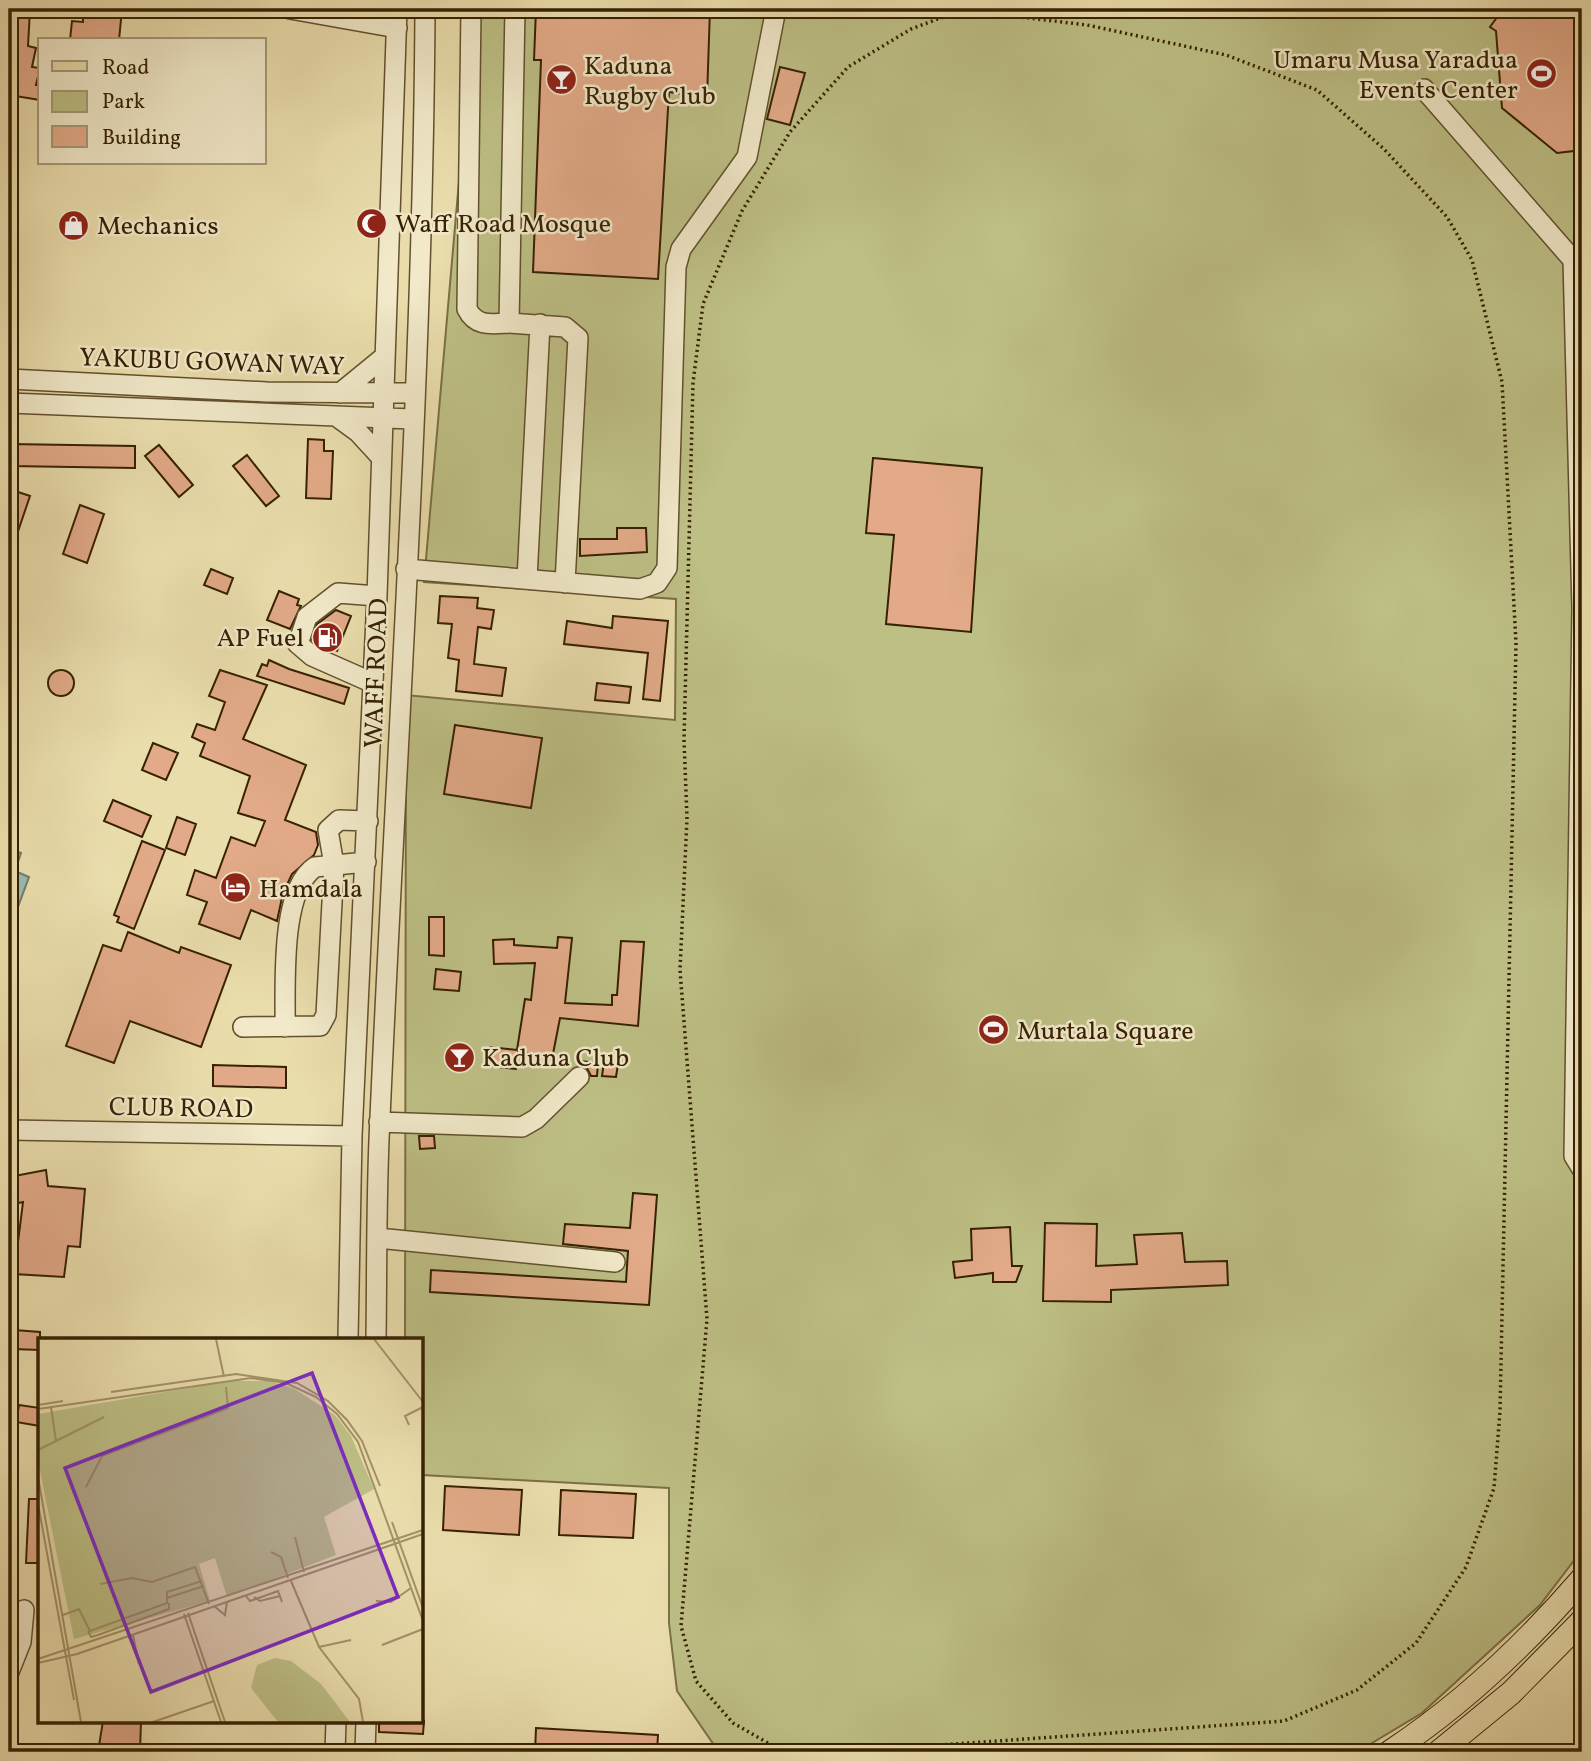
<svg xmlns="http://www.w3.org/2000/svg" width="1591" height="1761" font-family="Vollkorn,serif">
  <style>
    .green { fill: #bdbf85; stroke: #7a7044; stroke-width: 2 }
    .water { fill: #99bbb1; stroke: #717d6b; stroke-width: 2 }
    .building { fill: #e2aa88; stroke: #362102; stroke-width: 2 }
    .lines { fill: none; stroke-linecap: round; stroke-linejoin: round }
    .minor-casing { stroke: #63502c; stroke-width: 22 }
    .major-casing { stroke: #362102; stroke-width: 25 }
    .path { stroke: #362102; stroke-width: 3.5; stroke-dasharray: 2 3.5; stroke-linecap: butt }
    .minor { stroke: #f1e9c9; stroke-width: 19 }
    .major { stroke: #eaddac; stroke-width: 23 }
    .labels { text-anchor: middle; stroke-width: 5; stroke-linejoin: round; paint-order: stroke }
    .poi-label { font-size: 26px; fill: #362102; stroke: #f1e9c9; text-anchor: start }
    .street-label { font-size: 26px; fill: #362102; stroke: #f1e9c9 }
    .inset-road { fill: none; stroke: #a29268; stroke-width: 2 }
    .view { fill: #7b2cbf; fill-opacity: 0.15; stroke: #7b2cbf; stroke-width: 3.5 }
    .inset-edge { fill: none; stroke: #362102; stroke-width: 3.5 }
  </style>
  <rect width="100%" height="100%" fill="#eaddac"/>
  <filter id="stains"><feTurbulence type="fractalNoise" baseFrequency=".00286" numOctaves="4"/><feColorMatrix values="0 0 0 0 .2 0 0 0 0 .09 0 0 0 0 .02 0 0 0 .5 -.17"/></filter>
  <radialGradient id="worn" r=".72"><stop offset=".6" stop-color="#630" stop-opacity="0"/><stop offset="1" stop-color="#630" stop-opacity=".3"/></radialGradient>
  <path class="green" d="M474 9H1582V1550L1540 1605 1422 1713 1357 1752H723L716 1748 677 1691 669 1623V1488L422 1475V1339H405L406 695 675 720 676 599 424 582Z"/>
  <path class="water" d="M9 849 21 853 15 871 29 877 15 915 9 913Z"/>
  <path class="building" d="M9 9 30 10 28 46 36 48 32 67 40 68 36 85H40V100L9 95Z
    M83 9H122L119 40H70L72 21 83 22Z
    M536 9H710L707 98 669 92 658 279 533 272 541 60H534Z
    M1503 9H1582V150L1557 153 1502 108 1496 31 1490 27Z
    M780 67 805 73 790 125 767 119Z
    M308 439 324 440V451H333L331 499 306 498Z
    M9 444 135 446V468L9 466Z
    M159 445 193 485 179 497 145 456Z
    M247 455 279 496 266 506 233 466Z
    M873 458 982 468 971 632 886 624 894 535 866 533Z
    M9 489 30 496 11 552 9 551Z
    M80 505 104 514 87 563 63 554Z
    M617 528H646L647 552 580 556V539H617Z
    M211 569 233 578 227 594 204 585Z
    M279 591 299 599 297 605 301 606 290 629 267 620Z
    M440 596 478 598 477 608 494 610 491 629 478 627 474 664 506 668 502 696 456 691 459 660 448 658 452 624 438 623Z
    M336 610 351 616 337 651 312 640 317 624Z
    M613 616 668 621 660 701 643 699 648 653 564 644 567 621 612 628Z
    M269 660 289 669 349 688 344 704 257 676 262 664 267 666Z
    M48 683a13 13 0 1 1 26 0a13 13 0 1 1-26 0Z
    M220 670 267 685 243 739 306 765 285 820 316 832 318 845 314 855 292 874 283 893 277 921 251 910 240 939 199 924 207 902 187 895 195 870 216 878 231 837 255 846 265 821 238 813 250 776 200 756 205 743 192 737 197 724 215 730 225 702 209 696Z
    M597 683 631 687 629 703 595 700Z
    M455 725 542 738 531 808 444 794Z
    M153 743 178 753 166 780 142 770Z
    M113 800 151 816 142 837 104 821Z
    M177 817 196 824 185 855 166 848Z
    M142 841 165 850 134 929 117 922 119 917 114 915Z
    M429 917H444V956L429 955Z
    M128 932 179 953 181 947 231 965 201 1047 130 1021 114 1063 66 1046 103 945 121 951Z
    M558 937 572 938 565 1003 612 1005V995H617L621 941 644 942 638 1026 560 1018 552 1059 518 1051 516 1069 488 1066 490 1047 517 1050 525 999 531 1000 535 963 494 964 493 940 514 939V945L557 948Z
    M436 969 461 972 459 991 434 989Z
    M579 1061 598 1063 597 1076H591L587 1068 579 1065Z
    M604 1062 618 1064 616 1077 602 1076Z
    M213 1065 286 1067V1088L213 1086Z
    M419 1136H434L435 1148 420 1149Z
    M46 1170 48 1186 85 1189 80 1247 68 1246 64 1277 14 1274 23 1202 9 1205V1177Z
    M633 1193 657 1195 649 1305 430 1292 431 1270 626 1282 628 1251 563 1244 565 1224 630 1228Z
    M1045 1223 1097 1224 1096 1266 1137 1264 1134 1235 1182 1233 1185 1262 1227 1261 1228 1285 1111 1290V1302L1043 1301Z
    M1010 1227 1012 1266H1022L1016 1282H993V1273L955 1278 953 1262 972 1260 971 1229Z
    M14 1330 40 1332V1350L13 1349Z
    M19 1405 40 1408V1426L16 1422Z
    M445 1486 522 1490 519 1535 443 1530Z
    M561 1490 636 1494 633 1538 559 1535Z
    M29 1499H40V1563H26Z
    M103 1721H141L140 1752H98Z
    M379 1721H424L423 1734 379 1732Z
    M536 1728 658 1735 657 1752H535Z"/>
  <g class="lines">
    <defs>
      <path id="minor" d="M290 9 397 28
        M471 9 467 309C476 327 491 324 509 323
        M515 9 509 323 565 327 578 338 565 583
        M1424 89 1573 260 1582 609 1574 1156 1582 1169
        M9 379 267 392 413 393
        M340 393 384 357
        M9 403 412 419
        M336 416 358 432 381 457
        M406 569 640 589 657 583 667 568 676 267 681 249 747 157 776 9
        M527 579 540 324
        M373 683 312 656 298 644 307 617 338 593 377 596
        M243 1027 320 1026 326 1015 334 865 328 830 339 820 368 821
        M285 1027C286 988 279 891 315 867L366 862
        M379 1122 522 1127 536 1119 579 1077
        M9 1130 352 1136
        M378 1238 615 1262
        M348 1339 352 1136 377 596 397 9
        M376 1339C377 1266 376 1192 380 1118 396 749 423 379 425 9
        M9 1672 21 1642 24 1610
        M335 1752 336 1721
        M365 1752 366 1721"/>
      <path id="major" d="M1390 1752C1463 1704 1525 1645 1582 1579
        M1439 1752 1511 1693 1582 1621"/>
    </defs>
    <use href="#minor" class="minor-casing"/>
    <use href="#major" class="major-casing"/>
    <path class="path" d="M816 1752 775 1747 733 1723 696 1681 681 1626 707 1319 680 970 687 818 684 740 693 383 703 304 742 211 790 132 848 67 911 29 962 10 1087 25 1226 55 1317 90 1384 149 1447 217 1472 260 1502 382 1516 643 1500 1411 1494 1488 1466 1567 1416 1643 1357 1690 1284 1721 839 1752"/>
    <use href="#minor" class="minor"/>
    <use href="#major" class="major"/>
  </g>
  <defs>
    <symbol id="stadium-disc" viewBox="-11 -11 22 22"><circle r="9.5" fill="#8f2418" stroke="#f1e9c9"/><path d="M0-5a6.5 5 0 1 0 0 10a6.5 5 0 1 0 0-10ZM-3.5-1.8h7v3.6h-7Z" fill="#fff"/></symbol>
    <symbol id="bar-disc" viewBox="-11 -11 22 22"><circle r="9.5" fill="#8f2418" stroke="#f1e9c9"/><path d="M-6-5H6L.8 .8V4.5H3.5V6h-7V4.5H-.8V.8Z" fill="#fff"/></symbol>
    <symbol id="mosque-disc" viewBox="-11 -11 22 22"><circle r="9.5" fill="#8f2418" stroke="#f1e9c9"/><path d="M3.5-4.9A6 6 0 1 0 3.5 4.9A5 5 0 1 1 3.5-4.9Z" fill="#fff"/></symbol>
    <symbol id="shop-disc" viewBox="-11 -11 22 22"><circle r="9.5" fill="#8f2418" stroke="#f1e9c9"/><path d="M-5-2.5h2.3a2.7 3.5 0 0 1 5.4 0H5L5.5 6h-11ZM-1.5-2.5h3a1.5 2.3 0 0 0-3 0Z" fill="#fff"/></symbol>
    <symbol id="fuel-disc" viewBox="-11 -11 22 22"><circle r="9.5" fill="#8f2418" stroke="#f1e9c9"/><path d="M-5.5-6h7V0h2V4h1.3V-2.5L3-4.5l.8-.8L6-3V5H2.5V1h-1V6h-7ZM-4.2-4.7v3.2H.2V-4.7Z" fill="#fff"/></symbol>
    <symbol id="hotel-disc" viewBox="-11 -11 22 22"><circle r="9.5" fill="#8f2418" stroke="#f1e9c9"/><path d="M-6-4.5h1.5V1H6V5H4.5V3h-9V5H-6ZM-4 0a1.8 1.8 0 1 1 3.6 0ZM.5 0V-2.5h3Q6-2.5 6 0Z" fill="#fff"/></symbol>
  </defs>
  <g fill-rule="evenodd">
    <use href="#stadium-disc" x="1524" y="56" width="35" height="35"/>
    <use href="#bar-disc" x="544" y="62" width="35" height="35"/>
    <use href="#mosque-disc" x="354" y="206" width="35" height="35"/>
    <use href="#shop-disc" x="56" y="208" width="35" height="35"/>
    <use href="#fuel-disc" x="310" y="620" width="35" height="35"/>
    <use href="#hotel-disc" x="218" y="870" width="35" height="35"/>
    <use href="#stadium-disc" x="976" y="1012" width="35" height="35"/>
    <use href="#bar-disc" x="442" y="1040" width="35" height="35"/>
  </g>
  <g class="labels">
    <g class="poi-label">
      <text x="1518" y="68" text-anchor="end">Umaru Musa Yaradua<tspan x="1518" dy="30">Events Center</tspan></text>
      <text x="584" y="74">Kaduna<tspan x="584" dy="30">Rugby Club</tspan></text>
      <text x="395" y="232">Waff Road Mosque</text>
      <text x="97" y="234">Mechanics</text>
      <text x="304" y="646" text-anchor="end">AP Fuel</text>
      <text x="259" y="897">Hamdala</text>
      <text x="1017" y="1039">Murtala Square</text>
      <text x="482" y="1066">Kaduna Club</text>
    </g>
    <g class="street-label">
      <text transform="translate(212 361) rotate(2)" y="9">YAKUBU GOWAN WAY</text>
      <text transform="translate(375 673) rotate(-88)" y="9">WAFF ROAD</text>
      <text transform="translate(181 1107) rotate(1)" y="9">CLUB ROAD</text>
    </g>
  </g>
  <g transform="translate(38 1338)">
    <rect width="385" height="385" fill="#eaddac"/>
    <path d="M190 43H231L255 50 297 77 313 98 336 151 286 179 298 217 189 259 177 220 161 226 172 263 36 301 0 123V76ZM237 320 253 323 283 346 312 384H240L213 350 219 327Z" fill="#bdbf85"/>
    <path class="inset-road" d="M178 1 186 39M336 1 385 64M73 54 198 36 259 45 290 63 309 82 324 103 342 148M0 67 25 63M13 69 18 103M0 71 213 40 248 45 278 59 299 76 320 104 385 283M371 87 367 78 385 69M0 112 66 79M0 139 43 384M48 149 64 118 190 70 188 49M0 166 36 362M354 184 385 270M257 199 266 234M233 214 243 219 250 240M253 243 281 309 321 361 325 384M62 246 94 240 114 244 157 229 171 266M208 258 212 263 240 253 244 264M216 259 222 263 242 258M129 260 166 248M338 263 353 264 373 250M176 268 187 277 189 264M150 275 187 384M146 276 183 384M25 277 41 271 52 293 129 265V254L164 243M50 293 53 299 60 297 131 271V265M95 297 101 326M344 307 385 291M281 309 313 302M0 321 385 192M0 325 39 316 385 196M115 384 176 363"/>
    <path class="view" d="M274 35 360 259 113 354 27 130Z"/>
    <rect width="385" height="385" class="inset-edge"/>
  </g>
  <rect width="1591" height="1761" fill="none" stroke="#eaddac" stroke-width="35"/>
  <rect x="10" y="10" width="1570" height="1740" fill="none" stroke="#362102" stroke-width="3.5"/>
  <rect x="18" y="18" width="1556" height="1726" fill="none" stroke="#362102" stroke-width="2"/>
  <rect x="38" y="38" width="228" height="126" fill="#f1e9c9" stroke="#a69979" stroke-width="2"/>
  <rect x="52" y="61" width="35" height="10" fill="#eaddac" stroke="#a69979" stroke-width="2"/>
  <text x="102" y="74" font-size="21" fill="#362102">Road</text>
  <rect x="52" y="91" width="35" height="21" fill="#bdbf85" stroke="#a69979" stroke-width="2"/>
  <text x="102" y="108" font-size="21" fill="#362102">Park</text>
  <rect x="52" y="126" width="35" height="21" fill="#e2aa88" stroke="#a69979" stroke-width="2"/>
  <text x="102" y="144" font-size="21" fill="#362102">Building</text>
  <rect width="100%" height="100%" filter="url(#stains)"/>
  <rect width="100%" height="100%" fill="url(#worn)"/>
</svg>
